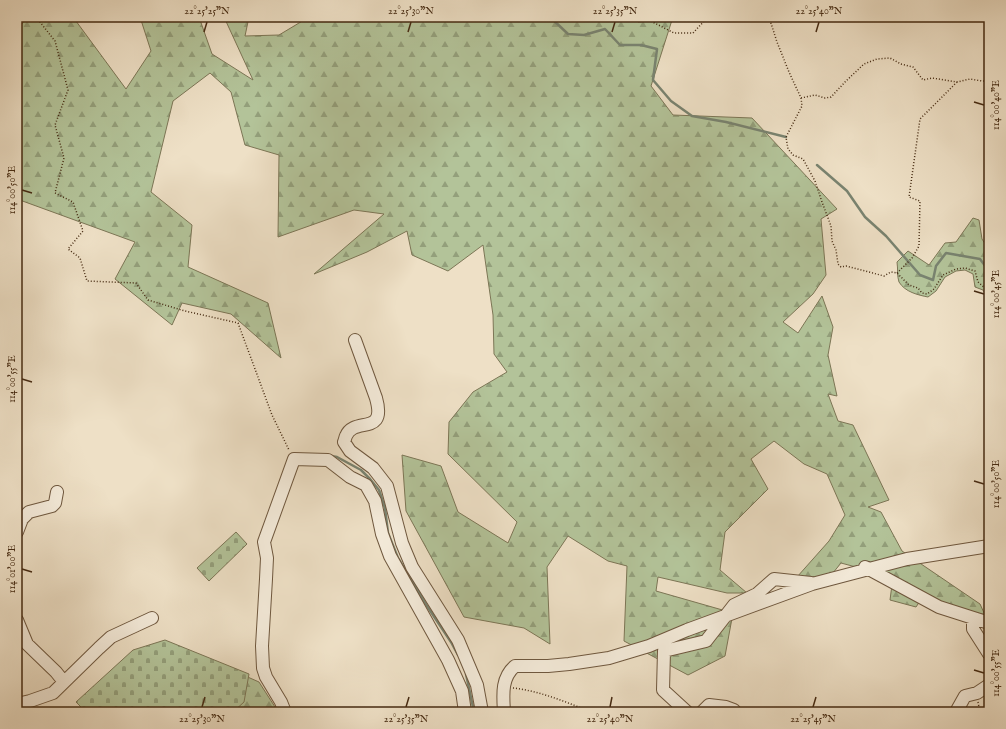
<svg xmlns="http://www.w3.org/2000/svg" width="1006" height="729" font-family="'IM FELL English',serif">
  <style>
    .forest { fill: url(#forest-firs); stroke: #7c7656 }
    .cemetery { fill: url(#cemetery-stones); stroke: #7c7656 }
    .lines { fill: none; stroke-linecap: round; stroke-linejoin: round }
    .stream { stroke: #798370; stroke-width: 2.5 }
    .minor-casing { stroke: #6f583f; stroke-width: 14 }
    .path { stroke: #452a12; stroke-width: 1.5; stroke-dasharray: 1 2; stroke-linecap: butt }
    .minor { stroke: #f4ebda; stroke-width: 12 }
    .ticks { fill: none; stroke: #452a12; stroke-width: 1.5 }
    .neatline { fill: none; stroke: #452a12; stroke-width: 1.5 }
    .ticks-label { font-size: 10px; text-anchor: middle; fill: #452a12 }
  </style>
  <defs>
    <pattern id="forest-firs" width="22" height="20" patternUnits="userSpaceOnUse"><rect width="22" height="20" fill="#b3c399"/><path d="M5 1l3.5 6h-7zM16 11l3.5 6h-7z" fill="#939f7b"/></pattern>
    <pattern id="cemetery-stones" width="16" height="16" patternUnits="userSpaceOnUse"><rect width="16" height="16" fill="#b3c399"/><path d="M2 7V4a2 2 0 0 1 4 0v3zM10 15v-3a2 2 0 0 1 4 0v3z" fill="#939f7b"/></pattern>
  </defs>
  <rect width="100%" height="100%" fill="#eee0c6"/>
  <filter id="stains"><feTurbulence type="fractalNoise" baseFrequency=".005" numOctaves="4"/><feColorMatrix values="0 0 0 0 .2 0 0 0 0 .09 0 0 0 0 .02 0 0 0 .5 -.17"/></filter>
  <radialGradient id="worn" r=".72"><stop offset=".6" stop-color="#630" stop-opacity="0"/><stop offset="1" stop-color="#630" stop-opacity=".3"/></radialGradient>
  <path class="forest" d="M23 17H73L126 89 151 51 140 17H199L212 54 253 80 224 17H249L245 36 279 35 309 17H638V22L672 20 651 86 673 115 752 118 837 209 821 219 826 275 813 294 783 322 798 333 822 296 833 327 828 355 837 396 828 394 838 421 853 425 889 500 868 507 881 512 902 551 980 604 985 615 922 598 916 607 890 600 893 577 841 563 824 584 797 577 829 541 845 515 827 474 804 464 774 441 751 459 768 489 725 532 720 570 747 593H727L658 577 656 591 733 613 725 656 688 675 624 641 627 566 608 561 568 536 547 567 550 644 524 628 464 617 406 511 402 455 441 466 458 512 508 543 517 522 448 454 449 422 473 392 507 372 494 354 493 315 483 245 448 271 412 255 407 231 367 252 314 274 384 214 354 210 278 237 279 155 245 145 231 92 210 73 173 101 151 192 192 225 188 267 268 303 281 358 231 314 182 303 172 325 115 279 135 242 17 199V27L23 23Z
    M973 218 979 220 982 239 989 250V301L983 290 975 287 973 274 965 270 956 271 945 277 936 291 928 297C918 295 905 292 899 282 897 277 898 268 897 262L908 251 929 265 945 243 956 242Z
    M234 671 259 682 275 707V712H233L224 704Z"/>
  <path class="cemetery" d="M236 532 247 544 209 581 197 568Z
    M165 640 249 674 244 702 233 712H86L76 702 133 650Z"/>
  <g class="lines">
    <path class="stream" d="M550 17 568 34 584 35 605 29 620 45H641L657 49 653 80 671 101 692 116 726 122 786 137
      M817 165 847 191 865 217 886 236 920 275 933 280 936 266 946 253 980 259 989 271
      M331 456 337 457 361 470 370 479 379 490 385 508 388 533 398 558 427 606 451 642 458 655
      M466 674 474 712"/>
    <defs>
      <path id="minor" d="M355 340 376 398C387 437 354 416 346 436 345 438 345 440 344 442L350 451 373 468 387 486 402 543 412 567 458 640 477 685 482 712
        M17 532 22 519 29 512 52 506 55 503 57 492
        M865 567 939 607 989 623
        M973 618V629L989 654
        M17 620 27 644 56 672 64 682
        M17 704 30 701 53 693 99 648 111 637 152 618
        M285 712 281 702 266 677 263 668 262 646 266 579 267 558 264 542 294 459 328 460 350 477 366 485 375 501 382 534 390 556 448 660 462 691 465 712
        M504 712C503 695 501 678 515 666H548L569 664 609 658 649 646 687 630 812 584 907 559 989 546
        M687 712 663 690 664 651 706 641 734 605 757 594 774 579 811 583
        M702 712 709 705 726 707 734 710
        M956 712 965 696 977 693 989 685"/>
    </defs>
    <use href="#minor" class="minor-casing"/>
    <path class="path" d="M36 17 55 41 68 90 55 125 64 158 55 193 73 202 83 231 68 249 80 258 87 281 136 283 148 300 185 311 238 323 272 415 289 450
      M643 17 674 33H693L708 17
      M769 17 777 42 789 72 801 98 802 106 786 137 788 149 793 155 803 159 815 181 822 202 831 226 832 241 836 250 838 264 841 267 846 266 884 276 891 272 897 273 909 285 918 288 922 293 927 294 934 289 943 275 956 269 965 268 975 271 978 282 985 288 989 296
      M801 98 815 95 825 98 831 97 846 81 864 64 877 59 890 58 901 64 913 67 923 80 932 78 957 82 970 79 982 81H989
      M897 273 912 258 919 246 920 201 909 197 920 119 957 82
      M513 688C540 691 566 702 591 712
      M978 702 980 712"/>
    <use href="#minor" class="minor"/>
  </g>
  <path class="ticks" d="M204 32 207 22M408 32 411 22M612 32 615 22M816 32 819 22M974 102 984 105M22 190 32 193M974 291 984 294M22 379 32 382M974 481 984 484M22 569 32 572M974 670 984 673M202 707 205 697M406 707 409 697M610 707 612 697M813 707 816 697"/>
  <rect width="1006" height="729" fill="none" stroke="#eee0c6" stroke-width="44"/>
  <rect x="22" y="22" width="962" height="685" class="neatline"/>
  <g class="ticks-label">
    <text x="207" y="14">22°25'25"N</text>
    <text x="411" y="14">22°25'30"N</text>
    <text x="615" y="14">22°25'35"N</text>
    <text x="819" y="14">22°25'40"N</text>
    <text transform="translate(995 105) rotate(-90)" y="4">114°00'40"E</text>
    <text transform="translate(11 190) rotate(-90)" y="4">114°00'50"E</text>
    <text transform="translate(995 294) rotate(-90)" y="4">114°00'45"E</text>
    <text transform="translate(11 379) rotate(-90)" y="4">114°00'55"E</text>
    <text transform="translate(995 484) rotate(-90)" y="4">114°00'50"E</text>
    <text transform="translate(11 569) rotate(-90)" y="4">114°01'00"E</text>
    <text transform="translate(995 673) rotate(-90)" y="4">114°00'55"E</text>
    <text x="202" y="722">22°25'30"N</text>
    <text x="406" y="722">22°25'35"N</text>
    <text x="610" y="722">22°25'40"N</text>
    <text x="813" y="722">22°25'45"N</text>
  </g>
  <rect width="100%" height="100%" filter="url(#stains)"/>
  <rect width="100%" height="100%" fill="url(#worn)"/>
</svg>
